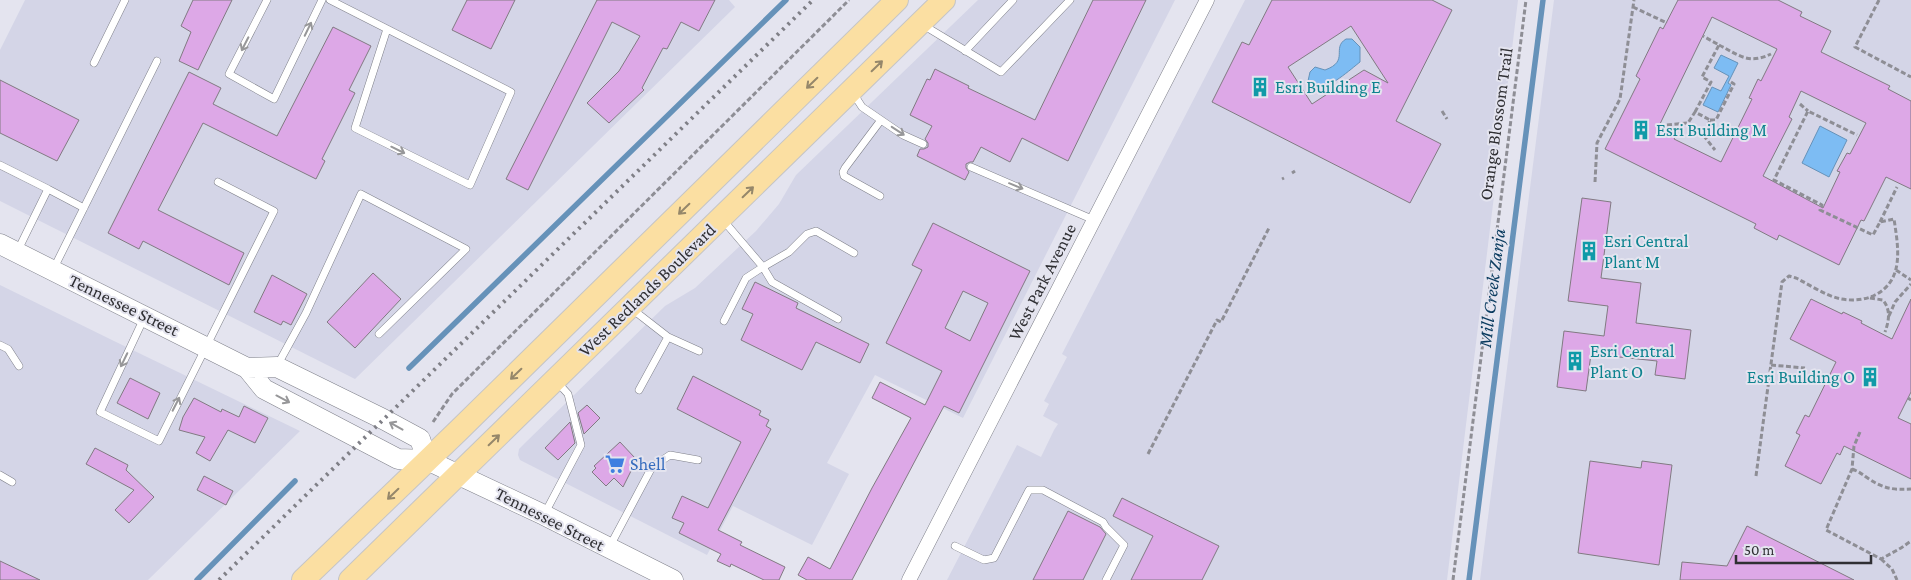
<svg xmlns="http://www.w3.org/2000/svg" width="1911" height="580" font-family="'Crimson Pro',serif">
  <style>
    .built { fill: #d4d5e7 }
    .water { fill: #7dbcf3; stroke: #6692b9 }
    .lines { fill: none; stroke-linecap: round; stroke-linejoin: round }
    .stream { stroke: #6692b9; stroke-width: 5.5 }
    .building { fill: #dda8e7; stroke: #817a82; fill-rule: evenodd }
    .lane-casing { stroke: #7f808a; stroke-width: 8 }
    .street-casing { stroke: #7f808a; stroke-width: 15 }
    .secondary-casing { stroke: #7f808a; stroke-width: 21 }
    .primary-casing { stroke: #c5c5c6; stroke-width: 24 }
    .path { stroke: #8e8e95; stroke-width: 3; stroke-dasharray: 5 2.5; stroke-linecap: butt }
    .lane { stroke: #fff; stroke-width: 7 }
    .street { stroke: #fff; stroke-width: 14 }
    .secondary { stroke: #fff; stroke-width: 20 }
    .primary { stroke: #fbdfa2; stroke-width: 22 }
    .rail { stroke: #7f7f86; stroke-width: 4; stroke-dasharray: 2.5 5; stroke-linecap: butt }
    .oneway { stroke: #979799 }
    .oneway2 { stroke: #95876a }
    .labels { text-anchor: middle; stroke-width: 4; stroke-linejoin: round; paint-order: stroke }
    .culture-label { font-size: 18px; fill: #0d838f; stroke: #e4e4ef; text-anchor: start }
    .street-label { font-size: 18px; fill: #2f2f33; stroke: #e4e4ef }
    .shop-label { font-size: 18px; fill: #366cbe; stroke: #e4e4ef; text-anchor: start }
    .water-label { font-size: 19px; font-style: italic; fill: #093a5e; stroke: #e4e4ef }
  </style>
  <rect width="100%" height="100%" fill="#e4e4ef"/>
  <path class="built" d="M25 0H729L735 7 355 379 0 201V50Z
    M978 0H1175L963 418 875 375 827 463 849 474 812 545 733 506 707 555 520 460 518 455 519 449 525 443 665 306 695 288 756 231 779 204 796 175Z
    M1245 0H1518L1447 580H947L1017 445 1041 457 1054 430 1058 424 1043 416 1049 404 1044 401 1067 357 1062 354Z
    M1554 0H1911V580H1480Z
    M0 285 114 341 300 431 148 580H0Z"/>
  <path class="water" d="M1346 39H1352L1360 47V62C1351 69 1329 89 1318 87 1315 87 1311 83 1308 81L1310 72 1315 67 1325 70C1350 61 1331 48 1346 39Z
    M1721 55 1738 63 1728 83 1731 85 1718 112 1703 105 1712 87 1721 91 1729 76 1714 68Z
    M1820 126 1847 140 1829 177 1802 163Z"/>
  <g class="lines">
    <path class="stream" d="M409 368 786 0
      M197 580 295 481
      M1469 580 1543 0"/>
  </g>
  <path class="building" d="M193 0H232L198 70 179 61 191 32 181 26Z
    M467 0H515L491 49 452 30Z
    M597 0H715L699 31 681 22 667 49 663 48 642 88 644 90 609 123 587 103 619 71 640 36 612 22 528 190 506 179Z
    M1093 0H1146L1068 161 1022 138 1010 162 981 147 973 162H970L966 164V168L969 172 965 180 917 156 920 149H924L928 147V143L925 139 932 126 910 115 927 79 930 80 935 69 969 86 968 88 1035 120Z
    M1272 0H1432L1452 10 1396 121 1441 144 1410 203 1212 102 1242 42 1249 45ZM1351 26 1388 83 1364 70 1312 104 1288 67Z
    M1678 0H1778L1802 12 1800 16 1831 31 1821 52 1890 86 1888 89 1911 101V189L1886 177 1864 221 1861 220 1839 265 1779 235 1777 240 1754 228 1756 224 1605 149 1640 79 1636 76 1660 27 1663 29ZM1712 17 1777 49 1761 81 1758 79 1749 98 1752 99 1721 162 1674 139 1677 134 1659 126ZM1801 91 1866 123 1850 154 1847 153 1837 171 1840 172 1823 208 1763 176 1792 119 1789 117Z
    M333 27 371 46 349 90 355 93 322 159 325 161 316 179 203 123 158 210 244 253 229 285 143 241 139 249 108 233 189 72 221 88 213 104 277 136Z
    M0 80 79 120 57 161 0 133Z
    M1582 198 1611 202 1601 278 1641 283 1636 323 1691 330 1685 379 1655 375 1657 361 1591 354 1586 391 1557 387 1564 331 1604 336 1608 306 1568 301Z
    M933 223 1030 271 959 413 944 406 852 580H807L798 575 808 557 830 569 872 488 911 418 872 398 880 382 925 405 942 371 886 343 922 270 912 265ZM963 291 988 303 970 341 945 328Z
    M373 273 401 299 355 348 327 322Z
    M272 275 307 294 291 325 283 321 281 325 254 312Z
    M755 282 798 303 796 308 869 344 860 363 816 342 802 370 741 340 753 314 742 309Z
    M1811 299 1842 314 1843 312 1862 321 1861 323 1892 339 1911 299V392L1898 418 1911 424V479L1844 446 1840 455 1837 453 1821 484 1785 466 1800 435 1796 433 1805 415 1809 417 1836 362 1790 339Z
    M693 376 761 411 759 415 769 420 766 426 771 429 718 530 742 542 740 545 785 567 779 580H764L731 564 730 567 717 561 721 554 679 533 684 523 672 518 682 496 708 508 741 442 677 409Z
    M130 378 160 393 148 419 117 403Z
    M194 398 221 412 222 409 239 417 244 406 268 418 255 443 228 430 210 461 196 453 205 437 179 430 183 417Z
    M587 405 600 418 584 434 578 413Z
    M570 422 575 443 558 460 545 448Z
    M620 442 635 458 631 462 634 465 623 487 614 478 606 486 592 472 596 468 594 466Z
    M95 448 128 465 126 470 154 497 129 523 115 510 134 490 86 464Z
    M1590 461 1641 468 1642 461 1672 465 1659 565 1578 553Z
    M204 476 233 491 226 505 197 490Z
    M1122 498 1219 546 1202 580H1131L1153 536 1113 516Z
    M1068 511 1100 527 1106 534 1083 580H1033Z
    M1747 526 1854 580H1680L1682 562 1727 566Z
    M0 561 40 580H0Z"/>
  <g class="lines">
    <defs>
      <path id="lane" d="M267 0 229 74 274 99 322 0
        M330 0 511 92 470 185 355 128 387 29
        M923 25 1001 72 1070 0
        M965 51 1013 0
        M94 63 125 0
        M853 93 862 107 903 135 923 144
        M0 165 48 189 18 250
        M971 167 1094 220
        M48 189 84 208
        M880 196 844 176 843 172 845 168 881 120
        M723 220 763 267 789 252 807 234 816 231 854 253
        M53 270 157 61
        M632 309 668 337 699 351
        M144 318 100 412 159 441 274 211 218 182
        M724 321 746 278 763 267 772 282 838 319
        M0 345 8 349 19 366
        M277 366 306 313 361 194 466 249 379 334
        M639 390 668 337
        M0 475 12 482
        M545 513 581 445 568 394 558 383
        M610 546 652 467 670 455 698 460
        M955 546 984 560 994 558 1029 490H1043L1103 522 1106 527 1124 545 1106 580"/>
      <path id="street" d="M909 580 1207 0"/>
      <path id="secondary" d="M0 244 247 368 264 389 398 459 427 460 544 515 673 580
        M247 368 277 367 383 419 420 439 427 460"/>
      <path id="primary" d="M303 580 458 431 897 0
        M350 580 944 0"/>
    </defs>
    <use href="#lane" class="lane-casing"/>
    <use href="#street" class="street-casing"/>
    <use href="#secondary" class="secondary-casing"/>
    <use href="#primary" class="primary-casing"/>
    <path class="path" d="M1879 0 1855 47 1911 77
      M1633 7 1667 23
      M1719 45C1739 55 1748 65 1771 54
      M1800 104 1808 111
      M1442 111 1447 119
      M1695 112 1711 82 1702 77 1719 45 1703 36
      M1710 120H1716L1734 84 1731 82
      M1667 125 1688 123 1695 112 1710 120 1704 136 1715 150
      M1292 173 1295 171
      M1282 179 1284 178
      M1595 182 1597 143 1620 99 1634 0
      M1880 222 1897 187
      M1896 270 1911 280
      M1870 298 1883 300C1891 310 1889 321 1885 332
      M1889 316 1895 302 1911 284
      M1771 365 1805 368
      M1908 398 1911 400
      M433 422 452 394 849 0
      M1860 432 1854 446 1852 469 1826 530 1881 559 1901 548 1911 541
      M1148 454 1217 320 1221 322 1269 228
      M1852 469C1860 472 1863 475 1869 479 1884 489 1894 490 1911 489
      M1756 476 1782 282 1789 276 1796 278C1810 285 1826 296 1841 299 1853 301 1865 300 1875 295 1905 280 1898 246 1894 219L1880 222 1873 235 1820 210 1822 205 1774 180 1808 111 1857 135
      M1881 559 1892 569 1897 580
      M1453 580 1526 0"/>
    <use href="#lane" class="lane"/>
    <use href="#street" class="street"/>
    <use href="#secondary" class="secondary"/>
    <use href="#primary" class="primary"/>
    <path class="rail" d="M219 580 813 0"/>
  </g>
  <defs><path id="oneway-shaft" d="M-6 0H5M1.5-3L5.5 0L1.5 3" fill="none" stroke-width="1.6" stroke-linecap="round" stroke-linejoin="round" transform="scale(1.25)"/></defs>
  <g class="oneway">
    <use href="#oneway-shaft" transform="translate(308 29) rotate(-64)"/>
    <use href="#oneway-shaft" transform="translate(245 44) rotate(117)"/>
    <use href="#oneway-shaft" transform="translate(898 131) rotate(33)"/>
    <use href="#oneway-shaft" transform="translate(398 150) rotate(26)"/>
    <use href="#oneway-shaft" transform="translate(1016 186) rotate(22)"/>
    <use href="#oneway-shaft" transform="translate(124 360) rotate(116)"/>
    <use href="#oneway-shaft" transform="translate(283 399) rotate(28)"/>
    <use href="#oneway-shaft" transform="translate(176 404) rotate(-63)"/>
    <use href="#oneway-shaft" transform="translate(396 426) rotate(-151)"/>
  </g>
  <g class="oneway2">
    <use href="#oneway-shaft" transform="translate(877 66) rotate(-44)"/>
    <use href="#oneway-shaft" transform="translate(812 83) rotate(136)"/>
    <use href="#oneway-shaft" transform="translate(748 192) rotate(-44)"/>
    <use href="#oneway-shaft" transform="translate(684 209) rotate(136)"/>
    <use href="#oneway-shaft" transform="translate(516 374) rotate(136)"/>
    <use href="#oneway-shaft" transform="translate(494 440) rotate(-44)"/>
    <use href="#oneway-shaft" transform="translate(393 494) rotate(136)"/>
  </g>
  <defs>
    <symbol id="building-bare" viewBox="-9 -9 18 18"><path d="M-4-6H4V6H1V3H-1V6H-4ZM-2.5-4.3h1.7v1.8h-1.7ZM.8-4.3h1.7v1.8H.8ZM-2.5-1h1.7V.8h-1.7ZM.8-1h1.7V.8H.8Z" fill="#0f9aa8" stroke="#e4e4ef" stroke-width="2.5" paint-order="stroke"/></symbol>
    <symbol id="supermarket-bare" viewBox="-9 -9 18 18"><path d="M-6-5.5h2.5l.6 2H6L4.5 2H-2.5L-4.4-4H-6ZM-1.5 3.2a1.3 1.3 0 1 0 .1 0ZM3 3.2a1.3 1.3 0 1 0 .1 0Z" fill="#3f7fe0" stroke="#e4e4ef" stroke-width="2.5" paint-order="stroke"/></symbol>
  </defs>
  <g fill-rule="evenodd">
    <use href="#building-bare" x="1246" y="73" width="28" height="28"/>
    <use href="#building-bare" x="1627" y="116" width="28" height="28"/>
    <use href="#building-bare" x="1575" y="237" width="28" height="28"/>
    <use href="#building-bare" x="1561" y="347" width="28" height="28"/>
    <use href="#building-bare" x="1856" y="363" width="28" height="28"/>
    <use href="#supermarket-bare" x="601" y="450" width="28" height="28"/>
  </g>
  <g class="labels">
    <g class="culture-label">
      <text x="1275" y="93">Esri Building E</text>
      <text x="1656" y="136">Esri Building M</text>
      <text x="1604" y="247">Esri Central<tspan x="1604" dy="21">Plant M</tspan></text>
      <text x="1590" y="357">Esri Central<tspan x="1590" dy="21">Plant O</tspan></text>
      <text x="1855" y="383" text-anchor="end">Esri Building O</text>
    </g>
    <g class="street-label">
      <text transform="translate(1496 124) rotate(-82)" y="6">Orange Blossom Trail</text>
      <text transform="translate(1042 282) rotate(-63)" y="6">West Park Avenue</text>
      <text transform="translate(647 290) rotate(-44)" y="6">West Redlands Boulevard</text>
      <text transform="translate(124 305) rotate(26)" y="6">Tennessee Street</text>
      <text transform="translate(550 519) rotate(27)" y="6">Tennessee Street</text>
    </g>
    <g class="shop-label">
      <text x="630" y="470">Shell</text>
    </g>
    <g class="water-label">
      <text transform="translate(1491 288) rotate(-83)" y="7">Mill Creek Zanja</text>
    </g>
  </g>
  <path d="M1736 555v8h135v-8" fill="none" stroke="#2f2f33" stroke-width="2.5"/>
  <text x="1744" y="555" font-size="15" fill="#2f2f33" stroke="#e4e4ef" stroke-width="4" paint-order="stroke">50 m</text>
</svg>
